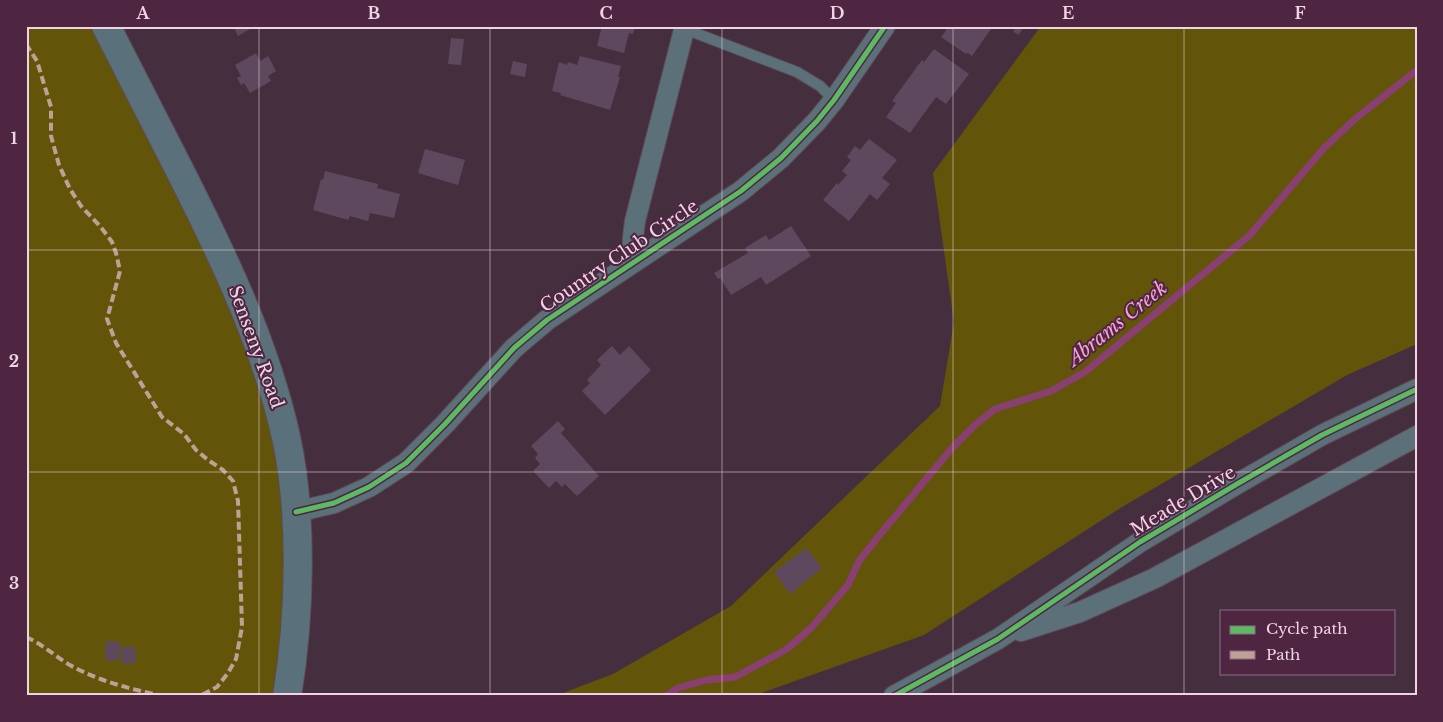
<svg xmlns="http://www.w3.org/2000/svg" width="1443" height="722" font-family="'Libre Baskerville',serif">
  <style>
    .green { fill: #625509 }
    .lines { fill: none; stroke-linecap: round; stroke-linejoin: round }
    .stream { stroke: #8a3f73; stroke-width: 7 }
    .building { fill: #5e485d }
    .service-casing { stroke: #5e4b58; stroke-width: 12 }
    .minor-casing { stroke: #5e4b58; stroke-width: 22 }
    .secondary-casing { stroke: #5e4b58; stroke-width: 30 }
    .service { stroke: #5c707a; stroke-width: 10 }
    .minor { stroke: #5c707a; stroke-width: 20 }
    .secondary { stroke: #5a707a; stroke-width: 28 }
    .quiet { stroke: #bda197; stroke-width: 4; stroke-dasharray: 8 4; stroke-linecap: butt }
    .cycleway-casing { stroke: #4e2641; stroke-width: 8 }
    .cycleway { stroke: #5cba63; stroke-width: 5 }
    .grid { fill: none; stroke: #eed4e4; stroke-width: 1; stroke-opacity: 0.55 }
    .labels { text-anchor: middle; stroke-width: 4; stroke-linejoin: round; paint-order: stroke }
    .street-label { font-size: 18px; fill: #eed4e4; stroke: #4e2641 }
    .water-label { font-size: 19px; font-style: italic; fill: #f9a1da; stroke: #4e2641 }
    .neatline { fill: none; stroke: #eed4e4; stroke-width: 2 }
    .grid-label { font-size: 16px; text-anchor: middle; font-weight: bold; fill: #eed4e4 }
  </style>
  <rect width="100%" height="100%" fill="#452f3e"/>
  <path class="green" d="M26 26H106L286 438V696H26Z
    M1041 26H1417V344L1347 375 1122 507 924 635 753 696H555L613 674 731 606 940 406 954 322 933 173Z"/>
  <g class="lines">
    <path class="stream" d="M666 696 678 688 706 680 735 677 787 649 812 627 848 585 859 561 878 537 952 448 976 424 995 409 1051 391 1085 372 1250 235 1324 148 1355 119 1417 70"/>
  </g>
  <path class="building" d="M233 26H255L238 36Z
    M602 26H635L633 34 629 33 624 53 597 46Z
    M949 26H993L972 56 968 53 966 54 941 37Z
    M1012 26H1017L1022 30 1018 35 1013 31 1015 29Z
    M451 38 464 39 461 65 448 64Z
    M934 49 969 74 946 104 936 97 910 133 886 117 896 103 892 101 922 60 924 62Z
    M256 53 260 61 268 56 276 71 268 76 271 81 250 93 244 83 241 85 237 78 241 76 235 65Z
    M580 56 621 66 618 77H620L610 110 560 95 561 93 552 91 559 62 567 65 568 62 577 65Z
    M513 61 527 64 525 77 510 74Z
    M869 139 897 160 882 178 890 184 877 200 870 194 849 221 823 200 837 183 838 185 847 175 842 171 851 160 847 157 855 146 860 150Z
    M425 149 465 160 458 185 418 173Z
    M325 171 378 184 377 188 400 194 394 218 370 213 368 221 350 216 348 220 313 210 321 179 323 180Z
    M791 226 811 256 766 285 761 277 731 295 720 278 718 279 714 273 748 253 745 248 766 235 769 240Z
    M612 346 620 355 629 346 651 370 605 415 582 391 590 383 587 380 601 365 597 360Z
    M558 421 565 429 561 433 599 476 577 496 565 484 562 487 556 481 549 488 533 471 540 464 535 458 538 454 531 446Z
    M806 548 822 568 790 594 774 572Z
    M106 641 120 642 119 661 105 660Z
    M121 647H135L136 663 122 664Z"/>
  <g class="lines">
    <defs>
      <path id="service" d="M685 29 797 72 820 86 834 100"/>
      <path id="minor" d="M638 259C629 250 634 233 635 221L685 26
        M296 512 334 503 369 487 406 463 445 424 514 348 547 320 741 191 781 158 817 121 834 100 885 26
        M1021 631 1080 612 1155 578 1417 436
        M894 696 998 639 1140 542 1237 484 1322 435 1417 389"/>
      <path id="secondary" d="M106 26C131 74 155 123 180 171 223 256 265 343 286 437 303 515 300 617 287 696"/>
    </defs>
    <use href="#service" class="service-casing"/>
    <use href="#minor" class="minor-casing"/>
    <use href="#secondary" class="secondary-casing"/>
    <use href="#service" class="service"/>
    <use href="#minor" class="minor"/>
    <use href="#secondary" class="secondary"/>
    <path class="quiet" d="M26 44 37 61 51 107V136L59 165 70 189 81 206 100 226 112 242 116 253 120 271 107 319 116 343 162 417 184 434 196 450 208 460 223 470 233 481 238 501 242 627 236 659 228 673 217 687 200 696
      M26 637C42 644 54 655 68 664 98 681 130 689 163 696"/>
    <defs>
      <path id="cycleway" d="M296 512 334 503 369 487 406 463 445 424 514 348 547 320 741 191 781 158 817 121 834 100 885 26
        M894 696 998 639 1140 542 1237 484 1322 435 1417 389"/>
    </defs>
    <use href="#cycleway" class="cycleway-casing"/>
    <use href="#cycleway" class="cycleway"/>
  </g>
  <path class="grid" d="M259 26V696M490 26V696M722 26V696M953 26V696M1184 26V696M26 250H1417M26 472H1417"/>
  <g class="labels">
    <g class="street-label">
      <text transform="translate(619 256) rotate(-34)" y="6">Country Club Circle</text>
      <text transform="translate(256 347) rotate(70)" y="6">Senseny Road</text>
      <text transform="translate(1183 501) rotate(-31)" y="6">Meade Drive</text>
    </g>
    <g class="water-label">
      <text transform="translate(1117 323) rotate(-39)" y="7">Abrams Creek</text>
    </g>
  </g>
  <rect width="1443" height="722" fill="none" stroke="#4e2641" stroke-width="55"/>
  <rect x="1220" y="610" width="175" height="65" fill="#4e2641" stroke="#8e6c82"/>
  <rect x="1230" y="626" width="25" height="8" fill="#5cba63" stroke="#8e6c82"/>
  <text x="1266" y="634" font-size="15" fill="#eed4e4">Cycle path</text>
  <rect x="1230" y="651" width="25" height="8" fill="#bda197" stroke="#8e6c82"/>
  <text x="1266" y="660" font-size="15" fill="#eed4e4">Path</text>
  <rect x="28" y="28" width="1388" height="666" class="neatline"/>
  <g class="grid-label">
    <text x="143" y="19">A</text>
    <text x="374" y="19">B</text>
    <text x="606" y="19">C</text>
    <text x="837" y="19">D</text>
    <text x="1068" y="19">E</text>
    <text x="1300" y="19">F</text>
    <text x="14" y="144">1</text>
    <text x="14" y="367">2</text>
    <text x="14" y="589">3</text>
  </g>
</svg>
